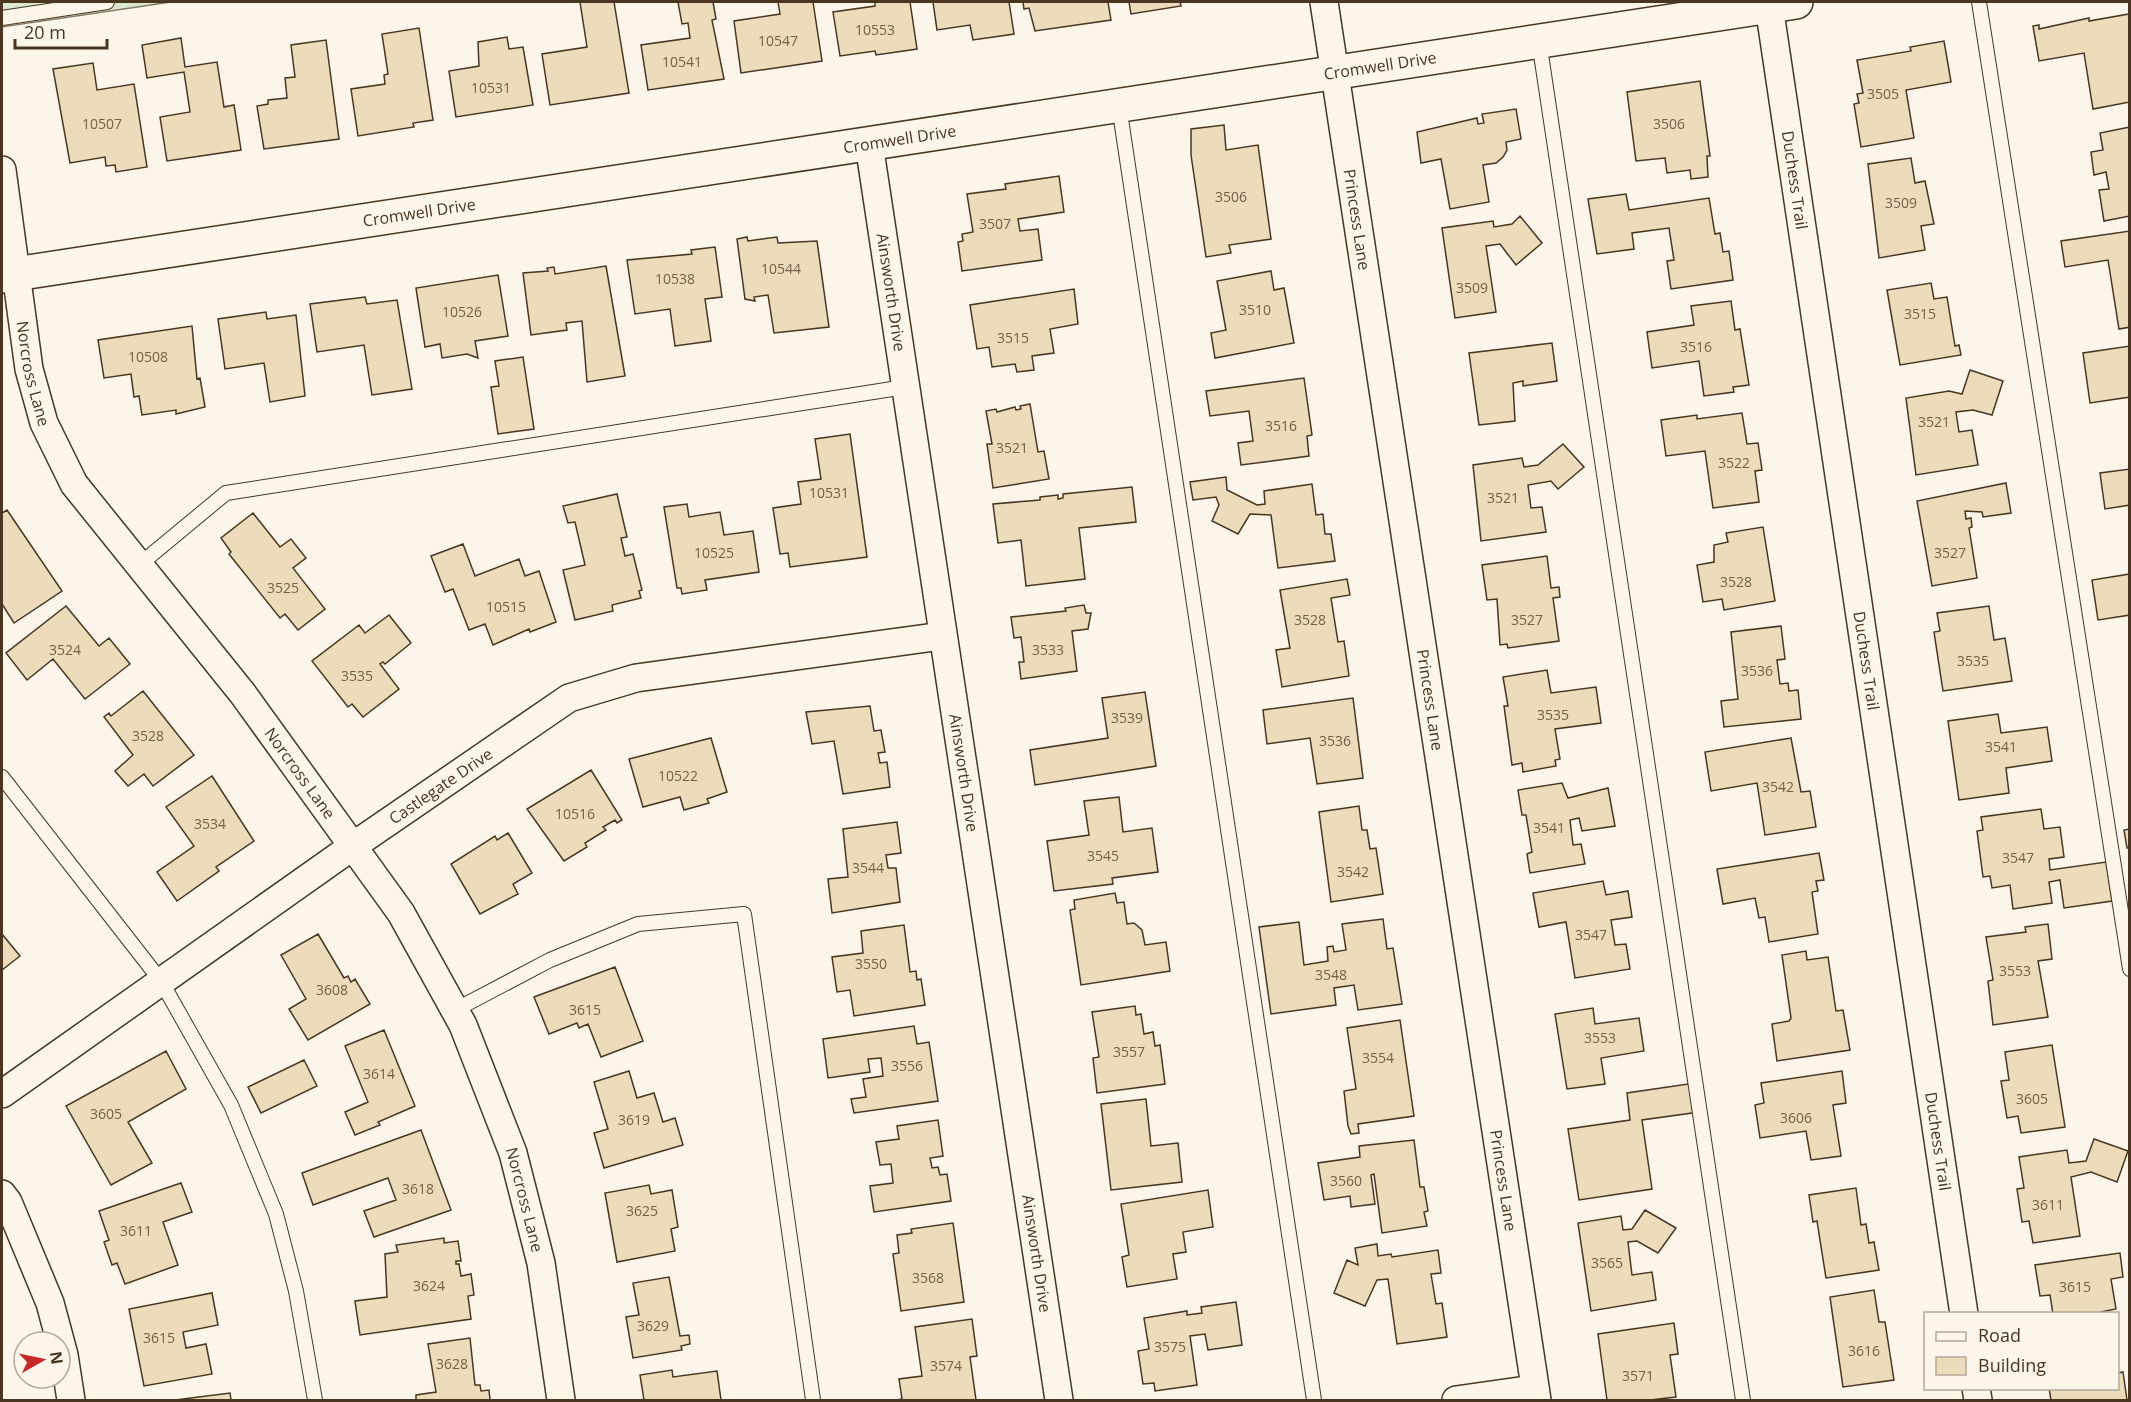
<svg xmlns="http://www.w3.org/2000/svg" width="2131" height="1402" font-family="'Open Sans',sans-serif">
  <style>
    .green { fill: #dce7d0; stroke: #887966; stroke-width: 1.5 }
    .building { fill: #ecdcbc; stroke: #4a3520; stroke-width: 1.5 }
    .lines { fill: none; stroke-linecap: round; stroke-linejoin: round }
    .lane-casing { stroke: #4a3520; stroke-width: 16 }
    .street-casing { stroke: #4a3520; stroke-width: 30 }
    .secondary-casing { stroke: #4a3520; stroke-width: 36 }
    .lane { stroke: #fbf6e9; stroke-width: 14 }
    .street { stroke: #fbf6e9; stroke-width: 27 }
    .secondary { stroke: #fbf6e9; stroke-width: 33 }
    .labels { text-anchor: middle; stroke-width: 4.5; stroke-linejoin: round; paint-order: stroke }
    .number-label { font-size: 14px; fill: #725f47 }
    .street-label { font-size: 16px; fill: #4a3520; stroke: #fbf6e9 }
  </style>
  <rect width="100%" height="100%" fill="#fbf6e9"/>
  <path class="green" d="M2 2H171L2 27Z"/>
  <path class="building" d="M580 2H614L629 93 550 105 542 54 587 47Z
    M678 2H713L716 19 712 20 724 79 648 90 641 45 690 38 688 23 682 24Z
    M778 2H813L822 61 741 73 734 21 780 14Z
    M875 2H910L917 49 876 55 875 51 840 56 833 12 875 6Z
    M933 2H1009L1014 34 973 40 970 25 937 30Z
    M1023 2H1108L1111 20 1035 31 1029 8 1024 9Z
    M1129 2H1180L1181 6 1131 14Z
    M2129 14 2130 102 2093 109 2084 53 2039 61 2033 26 2039 25V29L2089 18V21Z
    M419 28 433 120 413 123 414 127 358 136 351 89 385 84 384 75 388 74 382 34Z
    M507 37 509 49 523 47 533 105 456 117 449 71 479 66 478 42Z
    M181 38 185 67 217 62 224 107 234 105 241 150 167 161 160 117 190 112 184 72 147 78 142 45Z
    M326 40 339 139 264 149 257 106 268 104V100L287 98 285 78 295 77 291 45Z
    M1944 41 1951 82 1906 90 1914 138 1861 147 1854 104 1859 103 1857 94 1863 93 1857 60 1911 51 1910 47Z
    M93 63 97 90 134 84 147 167 116 172 115 165 106 166 105 157 70 163 53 69Z
    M1700 81 1710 156H1707L1708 177 1691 179 1690 170 1667 173 1665 158 1636 161 1627 92Z
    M1516 109 1521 139 1506 142 1507 150 1503 157 1496 163 1483 165 1489 202 1450 209 1441 159 1421 163 1417 132 1477 118 1478 124 1484 123 1482 114Z
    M1224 125 1226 150 1258 145 1271 239 1229 245 1231 253 1206 257 1191 155V129Z
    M2130 127V216L2104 221 2099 190 2109 189 2106 172 2094 175 2091 152 2103 150 2100 133Z
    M1911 158 1915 183 1925 181 1934 224 1921 226 1925 250 1879 258 1868 164Z
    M1059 176 1064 212 1018 219 1020 231 1038 229 1042 260 962 271 958 242 963 241 962 234 973 232 967 194 1006 189 1005 184Z
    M1626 194 1629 210 1709 198 1715 234 1720 233 1723 252 1729 251 1733 280 1671 289 1667 261 1674 260 1669 228 1632 233 1634 249 1597 254 1588 199Z
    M1520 216 1542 243 1516 265 1500 244 1486 246 1496 312 1455 318 1442 228 1493 221 1494 227 1512 224Z
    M2130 231V327L2119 329 2108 260 2065 267 2061 241Z
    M747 237 748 241 777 237 778 243 817 241 829 327 774 333 768 295 754 297 755 301 745 299 737 239Z
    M715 247 722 297 705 299 711 341 675 346 670 309 635 314 627 260 692 254 691 250Z
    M606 266 625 376 587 382 582 321 566 323 567 330 531 335 523 273 548 271 547 268 554 267 555 274Z
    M1271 271 1274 290 1284 288 1294 343 1215 358 1211 333 1226 330 1217 281Z
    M498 275 508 336 475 341 478 358 467 354 442 358 440 344 425 347 416 288Z
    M1931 283 1934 299 1947 297 1955 346 1959 345 1961 355 1900 365 1887 290Z
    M1074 289 1078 324 1050 329 1054 353 1032 356 1034 370 1017 372 1015 364 992 367 989 347 977 349 970 305Z
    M365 297 367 304 397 300 412 389 372 395 364 345 317 352 310 304Z
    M1731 301 1735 330 1740 329 1749 385 1733 387 1734 392 1704 396 1699 361 1652 368 1647 332 1694 325 1691 306Z
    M266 312 267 319 296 315 305 396 270 402 264 363 225 369 218 319Z
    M192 326 197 379 200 378 205 407 176 414V410L142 415 139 396 134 397 131 374 104 378 98 340Z
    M1552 343 1557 381 1523 386V381L1513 383 1515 421 1479 425 1469 353Z
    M2130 346V397L2090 403 2083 353Z
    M523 357 534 429 498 434 491 387 499 386 495 361Z
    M1970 370 2003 381 1992 415 1973 410 1956 412 1959 432 1972 430 1978 465 1916 475 1906 398 1949 391 1962 394Z
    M1304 378 1312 435 1307 436 1309 456 1241 465 1238 443 1253 441 1249 411 1210 416 1206 391Z
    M1030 404 1038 452 1044 451 1049 479 993 488 987 444H992L986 411 996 409 997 412 1015 407 1016 410 1021 409 1020 406Z
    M1742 413 1747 444 1758 443 1762 470 1755 471 1759 502 1713 508 1705 451 1666 456 1661 420 1697 415V419Z
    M850 434 867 557 790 567 788 553 780 554 773 508 801 504 798 482 821 479 815 439Z
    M1563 444 1584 467 1558 489 1551 481 1528 485 1531 508 1542 507 1546 532 1481 541 1473 465 1522 458 1524 467 1538 465Z
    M2130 469V505L2105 509 2100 473Z
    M1226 477 1227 490 1257 505 1265 504 1264 491 1312 484 1316 515 1323 514 1325 534H1331L1335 561 1278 568 1271 515 1250 514 1238 534 1212 521 1219 505 1216 497 1193 500 1190 482Z
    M2006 483 2011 513 1983 517 1982 512 1965 511 1966 519 1971 518 1972 527 1969 528 1977 578 1932 586 1917 501Z
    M1132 487 1136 522 1079 528 1085 579 1026 586 1021 540 998 543 993 504 1040 500V497L1058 495V499L1063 498V494Z
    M617 494 627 537 621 538 625 556 633 554 642 590 639 591 641 598 612 605 613 611 575 620 563 570 585 565 575 522 568 523 563 506Z
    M687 504 689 517 720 512 724 535 753 531 759 572 705 580 707 590 682 594 681 588H677L664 507Z
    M7 510 62 591 14 623 2 604V513Z
    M253 513 280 547 291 539 306 558 293 568 325 609 298 630 285 614 280 618 229 554 231 552 221 538Z
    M1763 527 1775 601 1724 610 1722 599 1703 602 1697 565 1714 562V545L1728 542 1726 533Z
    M463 544 475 576 519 559 525 576 539 571 556 622 530 632 529 629 493 645 485 624 469 630 453 589 445 592 431 556Z
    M1547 556 1551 588 1559 587 1560 597 1553 598 1559 641 1508 648 1507 644 1500 645 1497 599 1487 600 1482 565Z
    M2130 574V615L2098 620 2092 580Z
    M1347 579 1350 595 1331 598 1338 642 1344 641 1349 676 1282 687 1276 650 1290 648 1280 590Z
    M1084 605 1086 613H1091L1088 629 1072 631 1077 671 1021 679 1019 662H1024L1021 637 1014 638 1011 617 1066 611 1065 608Z
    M66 606 99 646 109 638 130 664 85 699 53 659 27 680 6 653Z
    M1989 606 1994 640 2005 638 2012 681 1943 691 1934 632 1940 631 1937 613Z
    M389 615 411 643 385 664 383 662 380 664 399 689 363 717 352 704 348 707 312 661 359 625 365 633Z
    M1781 626 1785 659 1777 660 1780 684 1788 683 1789 691 1798 690 1801 719 1724 727 1721 701 1738 699 1731 632Z
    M1547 670 1551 693 1596 687 1601 723 1555 729 1560 759 1555 760 1556 766 1523 772 1522 763 1512 765 1504 706H1508L1503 677Z
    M143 691 194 755 153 786 144 774 128 786 115 771 133 755 104 717 109 713 111 716Z
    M1145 692 1156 766 1035 785 1030 750 1108 738 1102 698Z
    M1353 698 1363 778 1317 784 1310 738 1267 744 1263 710Z
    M870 706 874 731 881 730 885 752 878 753 880 763 887 762 890 787 843 794 834 741 812 744 806 712Z
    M1998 714 2001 733 2047 727 2052 761 2006 768 2009 793 1959 800 1948 721Z
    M711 738 727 792 707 799 709 803 684 810 680 797 643 807 629 759Z
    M1791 738 1801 792 1810 791 1816 827 1765 835 1757 783 1711 791 1705 752Z
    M591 770 622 820 617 823 615 820 603 827 606 830 585 843 587 847 564 861 527 809Z
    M212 776 254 841 216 867 219 871 177 901 157 872 194 846 166 807Z
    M1562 783 1568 798 1608 788 1615 826 1582 831 1579 818 1570 820 1573 845 1581 844 1585 864 1530 873 1527 854 1532 852 1526 815H1522L1518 790Z
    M1119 797 1123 832 1152 828 1158 872 1112 878 1113 884 1054 891 1047 841 1089 835 1084 801Z
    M1359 806 1362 830H1367L1370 849 1376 848 1383 894 1331 902 1319 812Z
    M2041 809 2044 829 2060 827 2064 857 2049 859 2050 870 2106 862 2112 901 2064 908 2060 880 2049 882 2052 903 2013 909 2010 885 1992 888 1990 876 1983 877 1977 831 1983 830 1981 817Z
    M897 822 901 853 886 855 888 868H896L900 902 832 913 828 879 848 877 843 829Z
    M2130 829V848H2127L2124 830Z
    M508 833 532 873 513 884 518 894 480 914 451 864 495 836 497 840Z
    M1819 853 1824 880 1816 881 1818 891 1812 892 1818 934 1769 942 1765 917 1759 918 1755 898 1723 904 1717 869Z
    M1603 881 1606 895 1628 891 1632 917 1611 920 1615 945 1626 944 1630 969 1575 978 1566 922 1539 927 1533 893Z
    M1115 893 1117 903 1124 902 1127 924 1134 923 1142 930 1145 945 1166 942 1170 971 1081 985 1070 910 1075 909 1074 900Z
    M1383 919 1387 949 1393 948 1402 1004 1358 1010 1354 985 1334 988 1336 1005 1271 1014 1259 927 1299 922 1304 965 1328 961 1327 947 1333 946 1334 952 1346 950 1342 924Z
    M2048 924 2052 959 2038 961 2048 1017 1993 1025 1988 981 1993 980 1986 937 2026 932 2025 927Z
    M904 925 910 972 916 971 917 980 921 979 925 1005 854 1016 850 990 837 992 832 957 863 953 861 931Z
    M2 934 20 956 2 970Z
    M318 934 344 978 348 976 351 982 355 979 370 1004 308 1040 289 1009 306 999 281 955Z
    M1806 951 1807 960 1828 957 1836 1011 1843 1010 1850 1050 1777 1061 1772 1024 1789 1021 1791 1018 1782 955Z
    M615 967 643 1041 601 1057 588 1024 579 1028 577 1023 549 1034 534 997Z
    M1135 1006 1136 1015 1141 1014 1144 1034 1153 1032 1155 1046 1160 1045 1165 1084 1097 1093 1093 1058 1099 1057 1092 1012Z
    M1593 1008 1595 1024 1639 1018 1644 1051 1601 1058 1605 1084 1567 1089 1555 1014Z
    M1400 1020 1414 1116 1358 1124 1359 1133 1351 1134 1348 1126 1344 1091 1356 1089 1347 1028Z
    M914 1026 917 1044 929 1042 938 1101 854 1113 851 1099 866 1097 863 1079 883 1076 881 1058 868 1059 870 1072 828 1078 823 1039Z
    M384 1030 415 1106 378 1122 380 1125 355 1135 345 1112 368 1102 345 1046Z
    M2052 1045 2065 1127 2021 1133 2018 1116 2007 1118 2001 1081 2009 1080 2005 1052Z
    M166 1051 186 1089 128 1122 152 1163 111 1185 66 1106Z
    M304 1060 317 1086 261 1113 248 1087Z
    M629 1071 637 1098 654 1093 663 1122 675 1118 683 1145 604 1168 594 1133 608 1129 594 1082Z
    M1842 1071 1846 1103 1833 1105 1841 1156 1811 1160 1806 1131 1760 1138 1755 1105 1764 1103 1761 1083Z
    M1695 1083 1699 1112 1642 1120 1652 1189 1579 1200 1568 1129 1630 1120 1627 1093Z
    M1146 1099 1151 1146 1178 1143 1182 1182 1111 1190 1101 1104Z
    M938 1120 943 1156 930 1158 932 1168 938 1167 940 1175 947 1174 951 1201 874 1212 870 1186 893 1183 891 1164 880 1165 876 1142 899 1139 897 1126Z
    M421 1130 451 1210 374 1237 364 1211 396 1200 388 1178 313 1205 302 1173Z
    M2094 1139 2128 1151 2117 1182 2091 1172 2071 1177 2080 1236 2033 1243 2029 1221 2022 1222 2017 1189 2024 1188 2019 1157 2067 1150 2069 1163 2086 1161Z
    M1414 1140 1420 1187H1424L1428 1211 1424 1212 1427 1226 1382 1233 1374 1174 1371 1175 1375 1204 1351 1207 1350 1196 1324 1200 1318 1163 1360 1157 1359 1146Z
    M181 1183 192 1212 163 1222 178 1265 125 1284 117 1263 112 1265 104 1242 109 1240 99 1211Z
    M649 1185 651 1194 672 1190 678 1227 671 1229 675 1251 617 1262 605 1193Z
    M1856 1188 1861 1225 1866 1224 1869 1243 1874 1242 1879 1270 1826 1278 1817 1221 1813 1222 1809 1195Z
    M1208 1190 1213 1227 1183 1232 1186 1252 1173 1254 1177 1279 1127 1287 1122 1257 1129 1255 1121 1204Z
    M1645 1210 1676 1228 1658 1253 1637 1241 1628 1242 1632 1275 1652 1272 1656 1300 1591 1311 1578 1223 1621 1216 1623 1230 1632 1229Z
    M953 1223 964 1302 901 1311 893 1254 899 1253 897 1235 912 1233 911 1229Z
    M444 1238V1243L458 1241 461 1261H456V1264H459L461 1276 471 1274 474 1295 468 1296 471 1319 360 1335 355 1301 387 1297 385 1254 398 1252 396 1245Z
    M1377 1244 1378 1256 1391 1254 1392 1257 1438 1250 1441 1273 1431 1274 1436 1304 1442 1303 1447 1337 1397 1344 1388 1279 1377 1280 1365 1306 1334 1293 1347 1260 1358 1265 1355 1248Z
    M2120 1253 2123 1277 2111 1279 2116 1309 2091 1314H2053L2050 1295 2040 1296 2035 1265Z
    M669 1277 680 1336 689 1335 690 1344 681 1346 682 1350 633 1358 626 1317 639 1315 633 1283Z
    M1874 1290 1879 1322H1885L1894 1380 1843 1387 1830 1297Z
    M212 1293 218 1325 183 1332 186 1348 206 1344 212 1374 144 1386 129 1309Z
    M1236 1302 1242 1345 1208 1350 1205 1334 1190 1336 1197 1385 1155 1391 1154 1383 1143 1384 1138 1351 1149 1349 1144 1318 1187 1311V1315L1202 1313 1201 1307Z
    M972 1319 977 1356 970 1357 976 1400H896L902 1399 899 1379 922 1376 915 1327Z
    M1674 1323 1678 1354 1670 1355 1676 1397 1650 1400H1607L1598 1334Z
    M470 1338 475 1385H480L481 1391 489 1390 490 1400H416V1395L436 1392 428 1344Z
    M672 1370 673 1377 717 1371 721 1400H644L640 1375Z
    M2123 1372 2127 1400H2051L2049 1388H2118V1373Z
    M230 1393 231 1400H175Z"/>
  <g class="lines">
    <defs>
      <path id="lane" d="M1979 2 2130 969
        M2 18 107 2
        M1539 41 1743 1400
        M1119 106 1314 1400
        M139 565 226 493 905 387
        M2 777 161 981 231 1105 276 1214 296 1291 315 1400
        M455 1010 550 960 638 924 744 914 813 1400"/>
      <g id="street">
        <path id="s1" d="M1324 2 1537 1400"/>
        <path id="s2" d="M1769 6 1964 1314"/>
        <path id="s3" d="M869 144 1059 1400"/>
        <path id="s4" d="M2 170 29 369 44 423 74 484 243 694 401 913 463 1025 513 1153 541 1263 561 1400"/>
        <path id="s5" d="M2 1094 353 846 569 698 636 678 942 636"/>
        <path d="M2 1194 8 1202 50 1303 64 1355 71 1400"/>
        <path d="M1976 1388 1978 1400"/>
        <path d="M1456 1400 1535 1389"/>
      </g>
      <g id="secondary">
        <path id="s6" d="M2 276 1796 2"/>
      </g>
    </defs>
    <use href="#lane" class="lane-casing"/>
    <use href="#street" class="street-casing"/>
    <use href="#secondary" class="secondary-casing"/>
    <use href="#lane" class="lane"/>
    <use href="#street" class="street"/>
    <use href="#secondary" class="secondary"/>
  </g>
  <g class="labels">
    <g class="number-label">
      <text x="875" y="35">10553</text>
      <text x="778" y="46">10547</text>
      <text x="682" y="67">10541</text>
      <text x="491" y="93">10531</text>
      <text x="1883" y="99">3505</text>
      <text x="102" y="129">10507</text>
      <text x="1669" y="129">3506</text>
      <text x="1231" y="202">3506</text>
      <text x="1901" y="208">3509</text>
      <text x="995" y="229">3507</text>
      <text x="781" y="274">10544</text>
      <text x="675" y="284">10538</text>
      <text x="1472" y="293">3509</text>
      <text x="1255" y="315">3510</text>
      <text x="462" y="317">10526</text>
      <text x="1920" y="319">3515</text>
      <text x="1013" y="343">3515</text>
      <text x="1696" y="352">3516</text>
      <text x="148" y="362">10508</text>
      <text x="1934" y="427">3521</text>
      <text x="1281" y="431">3516</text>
      <text x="1012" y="453">3521</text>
      <text x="1734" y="468">3522</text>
      <text x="829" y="498">10531</text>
      <text x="1503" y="503">3521</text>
      <text x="714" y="558">10525</text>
      <text x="1950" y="558">3527</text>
      <text x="1736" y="587">3528</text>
      <text x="283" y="593">3525</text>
      <text x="506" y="612">10515</text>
      <text x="1310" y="625">3528</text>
      <text x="1527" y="625">3527</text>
      <text x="65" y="655">3524</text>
      <text x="1048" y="655">3533</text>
      <text x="1973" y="666">3535</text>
      <text x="1757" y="676">3536</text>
      <text x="357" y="681">3535</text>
      <text x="1553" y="720">3535</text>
      <text x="1127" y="723">3539</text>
      <text x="148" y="741">3528</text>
      <text x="1335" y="746">3536</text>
      <text x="2001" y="752">3541</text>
      <text x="678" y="781">10522</text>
      <text x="1778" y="792">3542</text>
      <text x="575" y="819">10516</text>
      <text x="210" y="829">3534</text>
      <text x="1549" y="833">3541</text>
      <text x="1103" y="861">3545</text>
      <text x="2018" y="863">3547</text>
      <text x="868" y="873">3544</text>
      <text x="1353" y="877">3542</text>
      <text x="1591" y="940">3547</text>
      <text x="871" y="969">3550</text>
      <text x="2015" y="976">3553</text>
      <text x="1331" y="980">3548</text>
      <text x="332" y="995">3608</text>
      <text x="585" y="1015">3615</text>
      <text x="1600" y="1043">3553</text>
      <text x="1129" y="1057">3557</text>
      <text x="1378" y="1063">3554</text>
      <text x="907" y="1071">3556</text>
      <text x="379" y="1079">3614</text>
      <text x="2032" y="1104">3605</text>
      <text x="106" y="1119">3605</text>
      <text x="1796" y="1123">3606</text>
      <text x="634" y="1125">3619</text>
      <text x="1346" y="1186">3560</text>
      <text x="418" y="1194">3618</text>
      <text x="2048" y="1210">3611</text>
      <text x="642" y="1216">3625</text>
      <text x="136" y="1236">3611</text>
      <text x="1607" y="1268">3565</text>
      <text x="928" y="1283">3568</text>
      <text x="429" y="1291">3624</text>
      <text x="2075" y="1292">3615</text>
      <text x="653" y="1331">3629</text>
      <text x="159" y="1343">3615</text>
      <text x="1170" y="1352">3575</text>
      <text x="1864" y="1356">3616</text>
      <text x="452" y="1369">3628</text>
      <text x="946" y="1371">3574</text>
      <text x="1638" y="1381">3571</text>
    </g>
    <g class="street-label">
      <text dy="6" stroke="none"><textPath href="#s6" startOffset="1394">Cromwell Drive</textPath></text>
      <text dy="6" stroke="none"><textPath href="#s6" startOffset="908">Cromwell Drive</textPath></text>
      <text dy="6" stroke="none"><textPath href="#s2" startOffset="176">Duchess Trail</textPath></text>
      <text dy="6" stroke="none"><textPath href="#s6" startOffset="422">Cromwell Drive</textPath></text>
      <text dy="6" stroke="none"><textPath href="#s1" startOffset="220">Princess Lane</textPath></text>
      <text dy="6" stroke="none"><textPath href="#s3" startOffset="150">Ainsworth Drive</textPath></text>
      <text dy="6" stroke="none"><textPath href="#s4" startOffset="206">Norcross Lane</textPath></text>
      <text dy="6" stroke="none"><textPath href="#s2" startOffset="662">Duchess Trail</textPath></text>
      <text dy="6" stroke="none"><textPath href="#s1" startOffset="706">Princess Lane</textPath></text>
      <text dy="6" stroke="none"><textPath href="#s4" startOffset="692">Norcross Lane</textPath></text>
      <text dy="6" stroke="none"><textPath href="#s3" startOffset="636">Ainsworth Drive</textPath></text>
      <text dy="6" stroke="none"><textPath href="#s5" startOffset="536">Castlegate Drive</textPath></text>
      <text dy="6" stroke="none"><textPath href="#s2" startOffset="1148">Duchess Trail</textPath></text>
      <text dy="6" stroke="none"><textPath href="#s1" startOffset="1192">Princess Lane</textPath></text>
      <text dy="6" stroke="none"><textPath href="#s4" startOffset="1178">Norcross Lane</textPath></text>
      <text dy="6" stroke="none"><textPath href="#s3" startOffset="1122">Ainsworth Drive</textPath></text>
    </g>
  </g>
  <rect width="2131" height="1402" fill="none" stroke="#4a3520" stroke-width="6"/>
  <rect x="1924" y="1312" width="195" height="78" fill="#fbf6e9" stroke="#b4a999" stroke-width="1.5"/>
  <rect x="1936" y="1332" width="30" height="9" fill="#fbf6e9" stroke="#b4a999" stroke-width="1.5"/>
  <text x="1978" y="1342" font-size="18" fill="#4a3520">Road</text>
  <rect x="1936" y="1357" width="30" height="18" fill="#ecdcbc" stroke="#b4a999" stroke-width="1.5"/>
  <text x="1978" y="1372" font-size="18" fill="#4a3520">Building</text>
  <g transform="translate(42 1360) rotate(81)"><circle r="28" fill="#fbf6e9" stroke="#b4a999" stroke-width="1.5"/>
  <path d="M0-4.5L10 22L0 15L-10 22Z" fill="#c62828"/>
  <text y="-9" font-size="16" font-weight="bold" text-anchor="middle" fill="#4a3520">N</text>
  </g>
  <path d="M15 39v9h92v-9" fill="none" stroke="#4a3520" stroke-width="3"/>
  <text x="24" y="39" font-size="18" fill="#4a3520" stroke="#fbf6e9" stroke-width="4.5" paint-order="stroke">20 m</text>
</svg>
